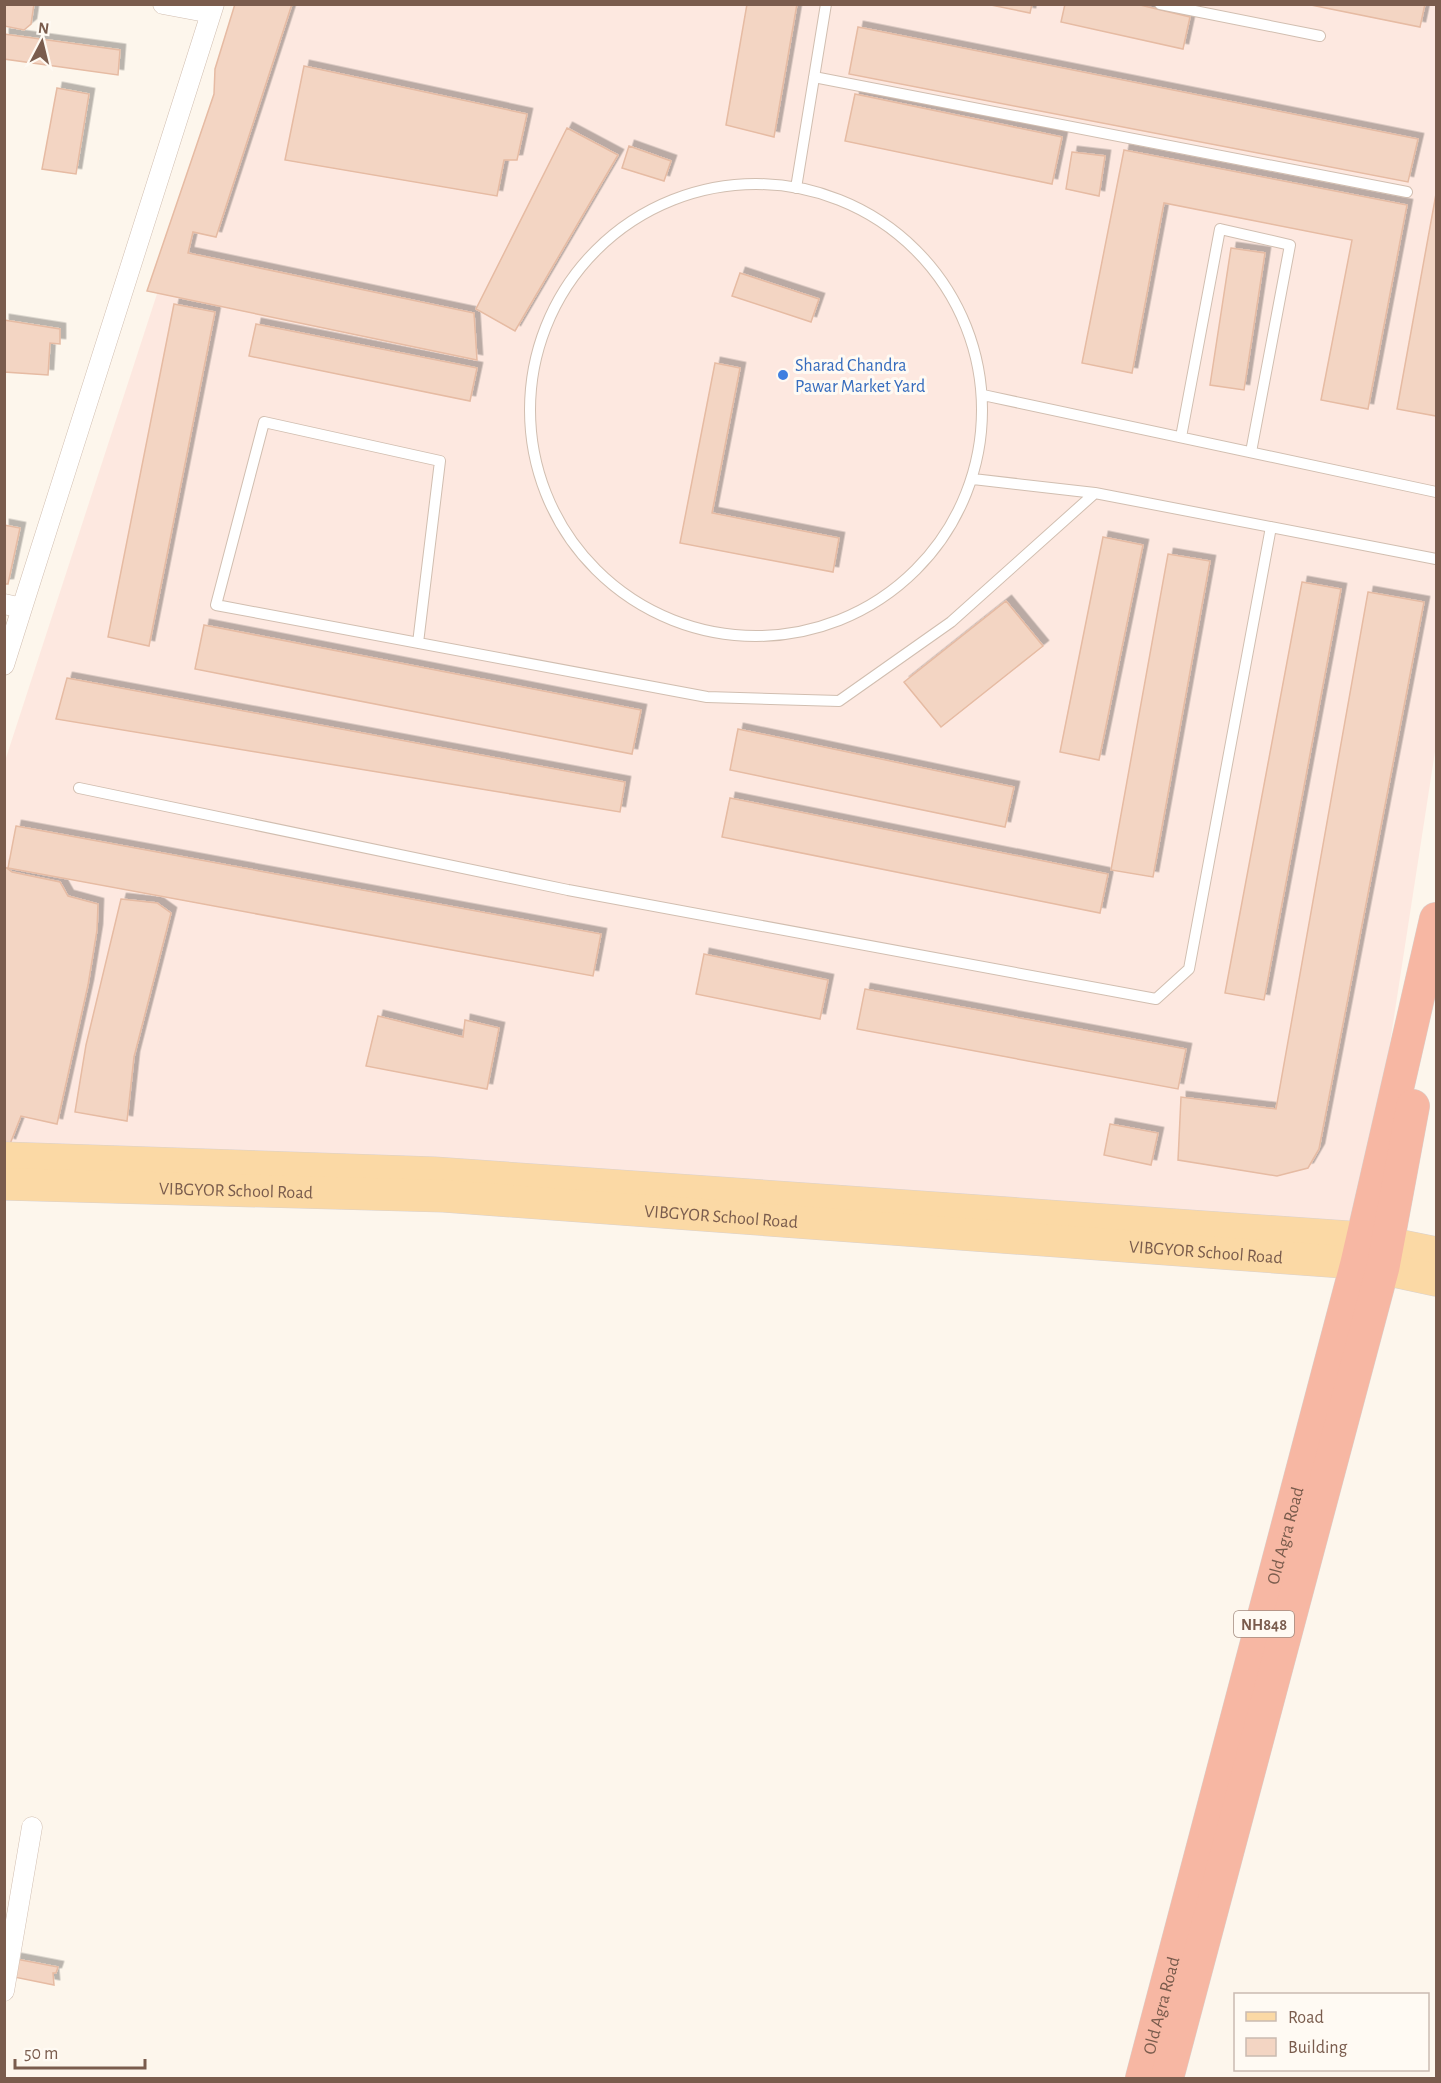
<svg xmlns="http://www.w3.org/2000/svg" width="1441" height="2083" font-family="'Alegreya Sans',sans-serif">
  <style>
    .commercial { fill: #fde8e0 }
    .building { fill: #f3d5c3; stroke: #e6bba3; stroke-width: 1.5; filter: url(#shadow) }
    .lines { fill: none; stroke-linecap: round; stroke-linejoin: round }
    .lane-casing { stroke: #d1beb0; stroke-width: 12 }
    .street-casing { stroke: #d1beb0; stroke-width: 21 }
    .primary-casing { stroke: #dad1cd; stroke-width: 33 }
    .highway-casing { stroke: #dad1cd; stroke-width: 34 }
    .lane { stroke: #fff; stroke-width: 10 }
    .street { stroke: #fff; stroke-width: 20 }
    .primary { stroke: #fbd9a5; stroke-width: 32 }
    .highway { stroke: #f7b7a3; stroke-width: 33 }
    .shop-dot { fill: #3f7fe0; stroke: #fffaf3; stroke-width: 2 }
    .labels { text-anchor: middle; stroke-width: 6; stroke-linejoin: round; paint-order: stroke }
    .shield { fill: #fffaf3; stroke: #a28b7f; stroke-width: 1.5 }
    .shield-label { font-size: 16px; font-weight: bold; fill: #7a5c4d }
    .shop-label { font-size: 18px; fill: #366cbe; stroke: #fffaf3; text-anchor: start }
    .street-label { font-size: 18px; fill: #7a5c4d; stroke: #fffaf3 }
  </style>
  <defs>
    <filter id="shadow"><feDropShadow dx="5.5" dy="-5.5" stdDeviation="0" flood-color="#0004"/></filter>
  </defs>
  <rect width="100%" height="100%" fill="#fdf6ec"/>
  <path class="commercial" d="M251 5H1436V745L1366 1198 1353 1217 1338 1231 5 1161V761Z"/>
  <path class="building" d="M4 4H34L31 24 24 30 4 26Z
    M235 4H292L216 237 193 232 188 253 474 313 477 360 147 291 214 94 215 69Z
    M747 4H797L774 137 726 125Z
    M986 4H1032L1030 13Z
    M1065 4H1136L1190 17 1183 49 1061 22Z
    M1306 4H1425L1420 27Z
    M858 27 1418 139 1408 182 849 74Z
    M4 34 120 50 118 75 4 59Z
    M304 66 527 114 517 160H504L497 196 285 160Z
    M57 88 89 94 76 174 42 169Z
    M855 94 1062 137 1052 184 845 141Z
    M567 128 618 155 515 331 476 309Z
    M629 146 671 161 664 181 622 168Z
    M1124 150 1407 205 1368 409 1321 400 1352 240 1164 203 1132 373 1082 363Z
    M1072 152 1105 156 1099 196 1066 189Z
    M1436 194V416L1397 409Z
    M1231 248 1265 253 1244 390 1210 385Z
    M740 273 819 299 811 322 732 296Z
    M174 304 215 312 149 646 108 637Z
    M4 320 60 329V344L50 343 48 375 4 372Z
    M256 324 477 368 470 401 249 356Z
    M715 363 740 368 712 513 839 538 833 572 680 543Z
    M4 525 20 528 8 584H4Z
    M1103 537 1143 545 1099 760 1060 752Z
    M1168 554 1210 561 1153 877 1111 870Z
    M1302 582 1341 589 1264 1000 1225 993Z
    M1368 592 1424 602 1319 1149 1308 1168 1277 1176 1178 1160 1181 1097 1276 1109Z
    M1006 601 1043 646 941 727 904 682Z
    M204 625 641 710 632 754 195 669Z
    M67 678 625 782 620 812 56 719Z
    M738 729 1014 787 1005 827 730 770Z
    M730 798 1108 874 1100 913 722 837Z
    M16 826 601 934 593 976 8 868Z
    M4 866 12 872 60 882 68 896 98 904 97 930 88 985 57 1124 21 1116 10 1144 4 1142Z
    M121 899 157 903 171 913 134 1057 127 1121 75 1112 86 1045Z
    M704 954 828 980 820 1019 696 994Z
    M865 989 1186 1049 1178 1089 857 1029Z
    M378 1016 463 1037 465 1020 499 1028 487 1089 366 1066Z
    M1110 1124 1158 1133 1151 1165 1104 1155Z
    M16 1959 58 1967 56 1973H53L54 1985 14 1977Z"/>
  <g class="lines">
    <defs>
      <path id="lane" d="M1160 4 1320 36
        M814 77 1407 192
        M530 410a226 226 0 1 1 452 0a226 226 0 1 1-452 0Z
        M796 188 826 4
        M983 395 1436 492
        M1181 437 1220 229 1290 245 1251 452
        M973 479 1095 493 1436 559
        M418 643 440 461 264 422 216 605 707 697 839 701 951 622 1095 493
        M79 788 568 890 1156 999 1189 969 1271 527"/>
      <path id="street" d="M163 4 211 13
        M4 604 22 608 214 4
        M4 665 22 608
        M4 1991 32 1827"/>
      <g id="primary">
        <path d="M4 1158 434 1173 1362 1238 1436 1253"/>
        <path id="s1" d="M4 1184 444 1196 1357 1263 1436 1280"/>
      </g>
      <g id="highway">
        <path id="s2" d="M1142 2078 1357 1263 1436 919"/>
        <path d="M1167 2078 1383 1267 1413 1106"/>
      </g>
    </defs>
    <use href="#lane" class="lane-casing"/>
    <use href="#street" class="street-casing"/>
    <use href="#primary" class="primary-casing"/>
    <use href="#highway" class="highway-casing"/>
    <use href="#lane" class="lane"/>
    <use href="#street" class="street"/>
    <use href="#primary" class="primary"/>
    <use href="#highway" class="highway"/>
  </g>
  <circle class="shop-dot" cx="783" cy="375" r="6"/>
  <g class="labels">
    <rect class="shield" x="1234" y="1611" width="60" height="26" rx="4.5"/>
    <g class="shield-label">
      <text x="1264" y="1630">NH848</text>
    </g>
    <g class="shop-label">
      <text x="795" y="371">Sharad Chandra<tspan x="795" dy="21">Pawar Market Yard</tspan></text>
    </g>
    <g class="street-label">
      <text dy="6" stroke="none"><textPath href="#s1" startOffset="232">VIBGYOR School Road</textPath></text>
      <text dy="6" stroke="none"><textPath href="#s1" startOffset="718">VIBGYOR School Road</textPath></text>
      <text dy="6" stroke="none"><textPath href="#s1" startOffset="1204">VIBGYOR School Road</textPath></text>
      <text dy="6" stroke="none"><textPath href="#s2" startOffset="561">Old Agra Road</textPath></text>
      <text dy="6" stroke="none"><textPath href="#s2" startOffset="75">Old Agra Road</textPath></text>
    </g>
  </g>
  <rect width="1441" height="2083" fill="none" stroke="#7a5c4d" stroke-width="12"/>
  <rect x="1234" y="1993" width="195" height="78" fill="#fffaf3" stroke="#cabbb1" stroke-width="1.5"/>
  <rect x="1246" y="2012" width="30" height="9" fill="#fbd9a5" stroke="#cabbb1" stroke-width="1.5"/>
  <text x="1288" y="2023" font-size="18" fill="#7a5c4d">Road</text>
  <rect x="1246" y="2038" width="30" height="18" fill="#f3d5c3" stroke="#cabbb1" stroke-width="1.5"/>
  <text x="1288" y="2053" font-size="18" fill="#7a5c4d">Building</text>
  <g transform="translate(42 42) rotate(7)" stroke="#fffaf3" stroke-width="4.5" paint-order="stroke">
  <path d="M0-4.5L10 22L0 15L-10 22Z" fill="#7a5c4d"/>
  <text y="-9" font-size="16" font-weight="bold" text-anchor="middle" fill="#7a5c4d">N</text>
  </g>
  <path d="M15 2059v9h130v-9" fill="none" stroke="#7a5c4d" stroke-width="3"/>
  <text x="24" y="2059" font-size="18" fill="#7a5c4d" stroke="#fffaf3" stroke-width="4.5" paint-order="stroke">50 m</text>
</svg>
